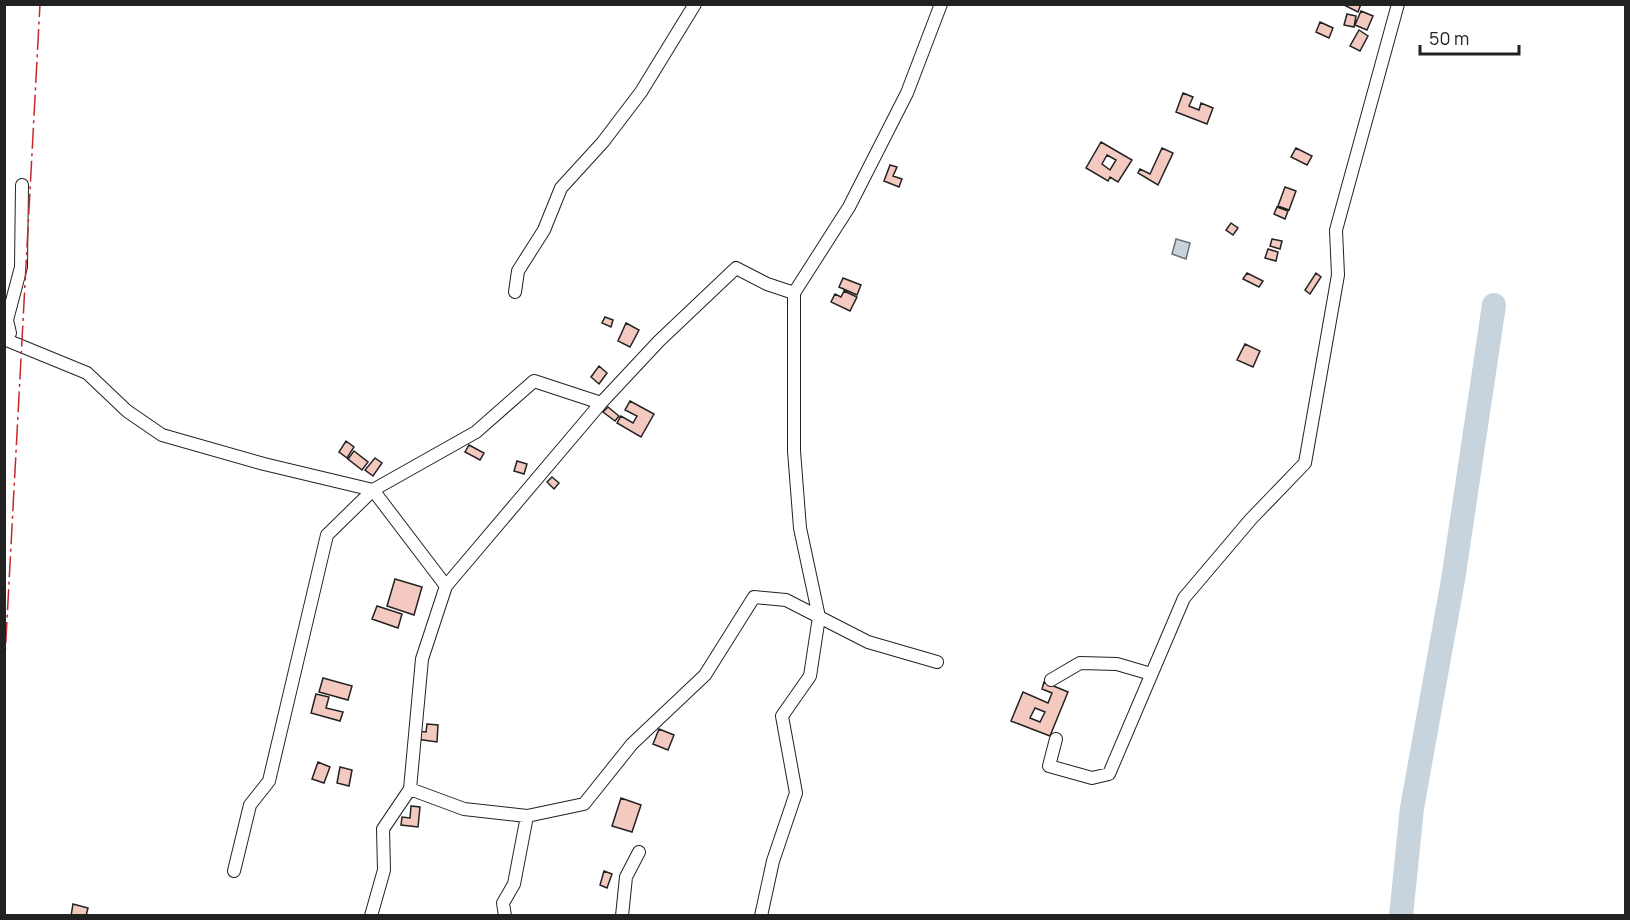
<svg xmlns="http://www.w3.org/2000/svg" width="1630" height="920" font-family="Manrope,sans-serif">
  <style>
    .water { fill: #c7d3dd; stroke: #6f6f6f; stroke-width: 1.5 }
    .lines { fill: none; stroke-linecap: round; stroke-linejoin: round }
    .river { stroke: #c7d3dd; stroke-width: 24 }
    .building { fill: #f3c9c0; stroke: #222; stroke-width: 1.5; fill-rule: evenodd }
    .minor-casing { stroke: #222; stroke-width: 14 }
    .minor { stroke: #fff; stroke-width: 12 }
    .power { stroke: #c62828; stroke-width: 1.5; stroke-dasharray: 21 4.5 3 4.5; stroke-linecap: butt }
  </style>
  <rect width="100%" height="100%" fill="#fff"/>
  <path class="water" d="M1176 239 1190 243 1186 259 1172 254Z"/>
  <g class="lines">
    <path class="river" d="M1401 916 1412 808 1453 580 1494 305"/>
  </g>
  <path class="building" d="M1342 4H1361L1358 12Z
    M1361 11 1373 16 1367 30 1355 25Z
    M1347 14 1356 16 1354 27 1344 25Z
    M1320 22 1333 28 1329 38 1316 32Z
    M1359 30 1368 36 1360 51 1350 46Z
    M1183 93 1193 97 1189 106 1199 110 1201 103 1213 108 1207 124 1176 112Z
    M1101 142 1132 160 1118 182 1110 177 1108 181 1086 168ZM1107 155 1116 160 1110 170 1102 164Z
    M1162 148 1173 153 1158 185 1138 173 1140 169 1150 174Z
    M1296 148 1312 156 1307 165 1291 157Z
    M890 165 897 167 893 176 902 179 899 187 884 181Z
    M1285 187 1296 191 1289 210 1278 206Z
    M1277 207 1288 211 1285 219 1274 214Z
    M1231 223 1238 228 1233 235 1226 230Z
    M1272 239 1282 241 1280 249 1270 246Z
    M1268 249 1278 252 1276 261 1265 258Z
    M1247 273 1263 281 1259 287 1243 279Z
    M1316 273 1321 277 1310 294 1305 290Z
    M843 278 861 285 857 295 839 287Z
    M844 291 857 297 850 311 831 302 835 294 841 297Z
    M605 317 613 320 611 327 602 323Z
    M626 323 639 330 630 347 618 341Z
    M1245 344 1260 351 1253 367 1237 360Z
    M599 366 607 373 599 384 591 377Z
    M630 401 654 414 641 437 617 423 621 416 633 423 637 416 625 410Z
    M608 407 619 416 615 421 603 412Z
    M346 441 354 447 347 458 339 452Z
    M469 445 484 453 480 460 465 452Z
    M354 451 368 462 362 470 348 459Z
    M375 458 382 463 373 476 365 470Z
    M517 461 527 464 524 474 514 471Z
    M552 477 559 483 554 489 547 482Z
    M395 579 422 587 414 615 387 606Z
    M377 606 402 614 398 628 372 619Z
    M323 678 352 686 348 700 319 692Z
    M1044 682 1068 692 1050 736 1011 721 1023 692 1048 703 1052 693 1042 689ZM1035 708 1045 712 1040 722 1030 718Z
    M316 694 329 697 326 708 343 712 340 721 311 713Z
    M427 724 438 725 437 742 416 739 417 731 426 732Z
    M659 729 674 735 668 750 653 744Z
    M318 762 330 767 324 783 312 779Z
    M340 767 352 770 349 786 337 783Z
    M621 798 641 805 632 832 612 826Z
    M411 806 420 807 418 827 401 825 402 817 410 818Z
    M604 871 612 874 607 888 600 885Z
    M73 904 88 908 86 916H71Z"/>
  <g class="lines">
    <defs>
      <path id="minor" d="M515 292 518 271 544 230 561 188 603 142 641 92 695 4
        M10 333 7 320 21 267 22 185
        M4 339 87 373 127 411 162 435 264 464 373 490 476 432 534 381 601 403 659 341 736 268 767 284 794 293 849 207 907 93 941 4
        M446 586 601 403
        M1051 680 1080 663 1117 664 1151 674
        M1056 739 1049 766 1092 778 1109 774 1184 598 1251 519 1305 463 1338 275 1336 230 1398 4
        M234 871 250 805 269 781 327 535 373 490 446 586 422 659 410 789 464 809 527 816 584 804 632 744 705 675 754 597 786 600 868 642 937 662
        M371 916 384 870 383 829 410 789
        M505 916 503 903 514 884 527 816
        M622 916 626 877 639 852
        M761 916 773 861 796 793 782 716 810 676 819 617 800 528 794 451V293"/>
    </defs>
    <use href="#minor" class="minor-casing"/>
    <use href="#minor" class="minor"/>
    <path class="power" d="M4 676 40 4"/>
  </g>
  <rect width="1630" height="920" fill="none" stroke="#222222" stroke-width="12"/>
  <path d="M1420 45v9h99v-9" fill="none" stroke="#222222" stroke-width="3"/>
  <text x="1429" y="45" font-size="18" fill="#222222" stroke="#ffffff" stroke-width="4.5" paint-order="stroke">50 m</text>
</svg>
